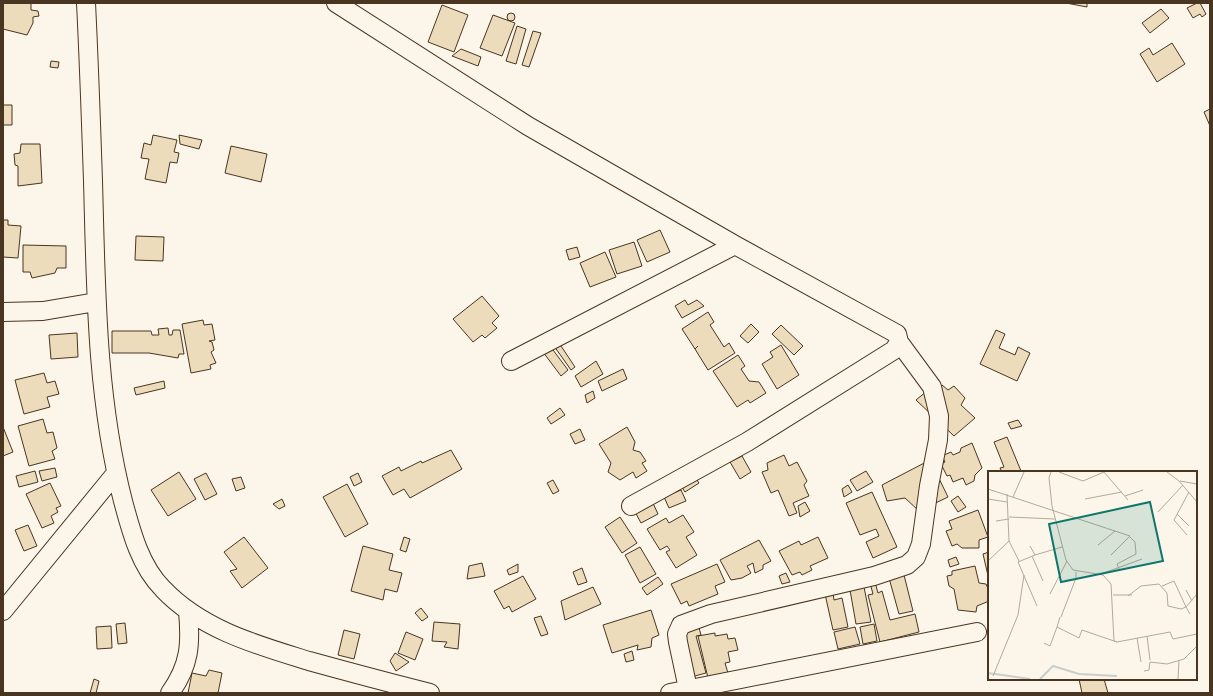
<svg xmlns="http://www.w3.org/2000/svg" width="1213" height="696" font-family="'Fira Sans',sans-serif">
  <style>
    .building { fill: #ecdcbc; stroke: #4a3520 }
    .lines { fill: none; stroke-linecap: round; stroke-linejoin: round }
    .minor-casing { stroke: #4a3520; stroke-width: 20 }
    .minor { stroke: #fbf6e9; stroke-width: 18 }
    .inset-river { fill: none; stroke: #c9cecd; stroke-width: 2 }
    .inset-road { fill: none; stroke: #b4a999; stroke-width: 1 }
    .view { fill: #0f766e; fill-opacity: 0.15; stroke: #0f766e; stroke-width: 2 }
    .inset-edge { fill: none; stroke: #4a3520; stroke-width: 2 }
  </style>
  <rect width="100%" height="100%" fill="#fbf6e9"/>
  <path class="building" d="M3 3H31V10L38 11 39 16 33 17V23L27 35 3 29Z
    M1066 3H1087V7Z
    M1197 3H1200L1206 14 1202 17 1200 14 1193 18 1187 8Z
    M442 5 468 15 454 52 428 42Z
    M1161 9 1169 18 1150 33 1142 23Z
    M507 17a4 4 0 1 1 8 0a4 4 0 1 1-8 0Z
    M493 15 515 23 502 56 480 48Z
    M517 26 526 29 516 64 506 61Z
    M533 31 541 33 529 67 522 65Z
    M1172 43 1185 64 1157 82 1140 54 1149 48 1153 55Z
    M461 49 481 57 478 66 452 56Z
    M51 61 59 62 58 68 50 67Z
    M3 105H12V125H3Z
    M1210 109V126L1204 112Z
    M153 135 177 140 174 152 179 153 177 163 170 162 166 183 145 179 149 159 141 158 144 143 151 145Z
    M179 135 202 140 199 149 180 144Z
    M21 144H40L42 183 18 186V166L15 165 14 154 20 153Z
    M231 146 267 154 261 182 225 173Z
    M3 220H8V225L21 226 18 258 3 257Z
    M660 230 670 252 647 262 637 240Z
    M136 236 164 237 163 261 135 260Z
    M634 242 642 266 617 274 609 250Z
    M23 245 66 246V268H57L55 273 32 278 30 272H23Z
    M577 247 580 257 569 260 566 250Z
    M605 252 616 277 590 287 580 263Z
    M482 296 499 316 492 323 497 328 485 338 482 335 473 342 453 319Z
    M685 300 688 305 697 300 704 306 682 318 675 306Z
    M708 312 714 322 710 325 724 347 729 343 735 353 708 370 695 349 698 346 695 349 682 329Z
    M203 320 204 325 212 324 215 340 209 341 212 342 214 350 211 352 216 363 210 365 211 369 191 373 182 324Z
    M751 324 759 332 748 343 740 336Z
    M781 325 803 346 794 355 772 334Z
    M168 328 169 335H172L173 330H180L184 354H179L178 358 149 353H112V331H151L152 335H159L158 329Z
    M996 330 1005 334 999 348 1015 355 1018 347 1030 353 1017 381 980 364Z
    M77 333 78 357 51 359 49 335Z
    M559 343 575 367 571 370 554 346Z
    M781 345 799 375 777 389 762 364 773 357 770 352Z
    M550 346 568 370 561 376 543 352Z
    M738 355 745 366 741 369 749 381 759 382 766 393 750 403 748 400 737 407 713 371Z
    M596 361 603 374 581 387 575 376Z
    M623 369 627 379 602 391 598 381Z
    M44 373 47 383 55 381 59 394 47 397 50 407 24 414 15 380Z
    M164 381 165 388 136 395 134 388Z
    M942 385 948 390 954 386 965 398 961 405 975 418 954 436 916 400 932 387 938 392Z
    M593 391 595 398 587 403 585 395Z
    M560 408 565 415 551 424 547 418Z
    M43 419 47 433 53 432 57 448 52 451 55 459 29 466 18 426Z
    M1018 420 1022 426 1011 429 1008 423Z
    M3 427 13 452 3 456Z
    M627 427 635 442 633 450 640 452 646 461 642 463 647 471 636 478 633 472 620 480 608 472 611 463 599 444Z
    M580 429 585 440 575 444 570 434Z
    M1007 437 1021 471 1019 472H1002L1000 468 1004 467 994 442Z
    M972 443 982 468 975 475 974 481 966 485 963 478 953 482 950 475 947 476 941 464 945 462 942 456 951 452 953 455 960 452 961 448Z
    M451 450 462 469 410 498 404 489 393 495 382 476 399 467 401 471 421 461 422 463Z
    M784 455 789 466 797 462 807 481 804 485 809 496 793 503 797 513 789 516 778 490 771 493 762 472 768 470 767 463Z
    M742 456 751 472 740 479 730 462Z
    M930 460 948 497 919 511 905 498 887 501 882 485Z
    M55 468 57 477 42 481 39 471Z
    M35 471 38 482 19 487 16 476Z
    M866 471 873 482 857 491 850 480Z
    M179 472 196 499 168 516 151 490Z
    M206 473 217 494 205 500 194 479Z
    M358 473 362 482 354 486 350 477Z
    M694 476 699 483 685 492 680 484Z
    M241 477 245 488 236 491 232 479Z
    M553 480 559 491 553 494 547 483Z
    M50 483 61 506 56 508 58 512 51 516 54 523 42 528 26 494Z
    M347 484 368 524 345 537 323 497Z
    M848 485 852 492 844 497 842 489Z
    M681 490 686 501 669 508 664 497Z
    M872 492 897 547 873 558 866 542 879 536 876 529 860 535 846 503Z
    M958 496 966 507 958 512 951 501Z
    M282 499 285 506 279 509 273 504Z
    M652 501 658 514 641 523 634 510Z
    M805 502 810 511 800 517 798 506Z
    M978 510 988 537 979 540V548H962L957 544 952 546 946 531 952 529 949 521Z
    M683 515 694 532 686 537 697 555 676 568 666 552 670 550 667 546 660 550 647 529 666 518 669 523Z
    M620 517 637 543 622 553 605 527Z
    M28 525 37 546 24 551 15 530Z
    M244 537 268 568 242 588 230 571 237 569 224 552Z
    M404 537 410 539 406 552 400 550Z
    M818 537 828 558 810 566 812 570 802 575 800 572 792 575 779 551 799 541 801 545Z
    M759 540 771 561 763 565V569L755 573 753 563 747 566 751 573 742 578 731 580 720 560Z
    M363 546 393 554 389 570 402 573 397 592 385 589 383 600 351 591Z
    M640 547 656 574 640 583 625 555Z
    M989 552V580L983 554Z
    M956 557 959 564 950 567 948 560Z
    M482 563 485 576 467 579 469 566Z
    M518 564V572L509 575 507 570Z
    M717 564 725 582 715 586 718 594 689 606 687 601 681 604 671 584Z
    M975 566 979 583 986 584 989 591V601L977 606 976 612 958 610 954 589 949 586 947 576 952 575V571Z
    M582 568 587 582 578 585 573 572Z
    M786 573 790 582 782 584 779 576Z
    M904 575 913 611 899 614 889 578Z
    M523 576 536 599 512 612 509 606 504 609 494 591Z
    M658 577 663 584 647 595 642 588Z
    M875 582 878 593 882 591 890 620 915 614 919 632 880 642 868 595 873 594 870 583Z
    M593 587 601 604 565 620 561 601Z
    M864 587 871 622 856 624 850 590Z
    M833 593 834 600 842 598 848 627 833 630 825 594Z
    M421 608 428 617 422 621 415 613Z
    M651 610 659 635 652 638 651 647 637 650 638 645 612 653 603 625Z
    M541 616 548 634 541 636 534 618Z
    M434 622 460 624 458 649 444 647 447 642 432 641Z
    M125 623 127 643 118 644 116 624Z
    M698 624 701 635 696 636 706 673 691 677 678 630Z
    M874 624 877 641 863 644 860 627Z
    M111 626 112 648 97 649 96 627Z
    M855 627 860 644 838 649 834 632Z
    M344 630 360 634 354 659 338 655Z
    M406 632 423 639 415 660 398 653Z
    M715 633V636L727 634 728 639 735 638 738 650 728 652 730 662 725 663 728 673 708 678 698 636Z
    M632 651 634 660 626 662 624 654Z
    M395 653 409 662 396 671 390 661Z
    M209 670 222 673 218 693H188L192 673 206 676Z
    M94 679 99 681 96 693H90Z
    M1079 679H1104L1108 693H1082Z"/>
  <g class="lines">
    <defs>
      <path id="minor" d="M86 3C89 62 91 122 93 181 96 289 96 396 123 501 131 531 140 566 163 589 202 630 257 645 309 661 349 672 390 683 430 693
        M336 3 528 126 735 245 897 334 899 342 894 350 747 442 631 506
        M3 312 43 311 96 302
        M511 361 735 245
        M3 611 116 473
        M688 689 678 642 677 634 681 625 711 614 874 576 907 565 916 557 921 544 929 486 938 440 939 416 932 387 899 342
        M170 693C190 665 191 644 188 611
        M670 693 977 632"/>
    </defs>
    <use href="#minor" class="minor-casing"/>
    <use href="#minor" class="minor"/>
  </g>
  <g transform="translate(988 471)">
    <rect width="209" height="209" fill="#fbf6e9"/>
    <path class="inset-river" d="M0 202 42 208M52 208 65 195 91 203 129 205"/>
    <path class="inset-road" d="M63 1 61 7 64 35 78 89 85 99 115 104 123 113 126 170 129 171M71 1 95 10 116 1M116 1 140 29M179 1 191 10 209 31M192 10 209 13M0 18 142 65 123 84M137 25 155 19M25 26 36 1M0 28 19 31M97 28 134 21M170 41 195 14M189 43 201 55M21 46 67 48M8 50 21 48M199 64 186 49 201 21M21 70 31 90M110 74 127 60M42 75 47 84 30 91 49 135M47 84 74 76M44 85 55 110M0 90 21 70 19 23M131 98 129 93 148 83 147 71 142 66M113 103 154 88M174 115 186 110 198 136 209 123M198 119 204 130M62 123 79 90M125 124H144M140 125 153 115 171 113 179 122 180 135 193 138 198 136 202 143M72 146 69 156 91 167 94 159 129 171 182 161 185 168 209 163M73 146 88 107V101M159 165 162 189M149 167 153 191M56 172 62 175 69 156M156 200 161 199 162 191 179 193 196 188 209 175M5 205 30 144 36 104M190 208 191 189"/>
    <path class="view" d="M162 31 175 90 73 111 61 53Z"/>
    <rect width="209" height="209" class="inset-edge"/>
  </g>
  <rect width="1213" height="696" fill="none" stroke="#4a3520" stroke-width="8"/>
</svg>
